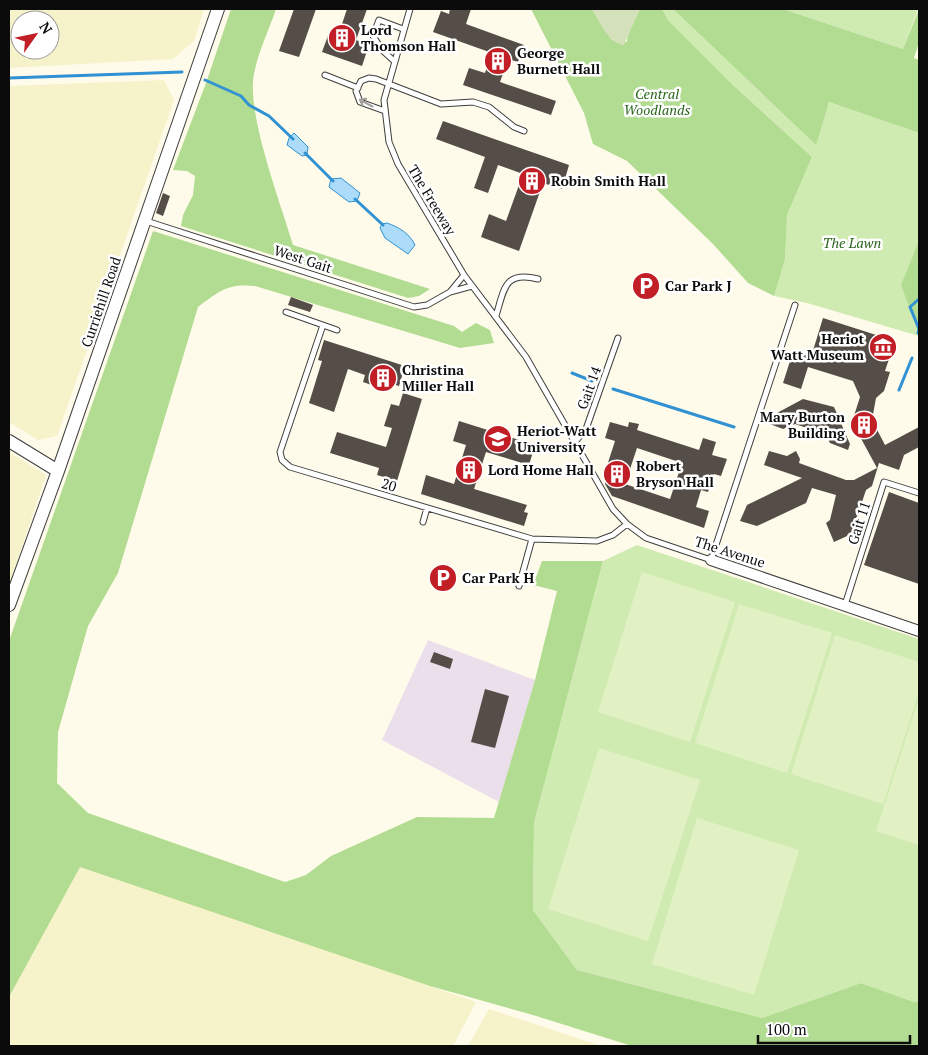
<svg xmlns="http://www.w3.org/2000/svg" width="928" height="1055" font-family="'PT Serif',serif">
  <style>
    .industrial { fill: #eadfeb }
    .farmland { fill: #f6f2c9; fill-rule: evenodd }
    .green { fill: #cfebb2 }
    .forest { fill: #b2dc91 }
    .cemetery { fill: #d4e1bb }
    .pitch { fill: #e2f1c4 }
    .water { fill: #acdcf9; stroke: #3091d3 }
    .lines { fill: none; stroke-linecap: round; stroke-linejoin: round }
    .stream { stroke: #3091d3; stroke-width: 3 }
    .building { fill: #554d47; fill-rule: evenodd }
    .service-casing { stroke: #3e3e3e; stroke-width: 7 }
    .minor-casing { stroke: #3e3e3e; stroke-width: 12 }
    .tertiary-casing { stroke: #3e3e3e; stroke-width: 14 }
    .service { stroke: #fff; stroke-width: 5 }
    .minor { stroke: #fff; stroke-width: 10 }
    .tertiary { stroke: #fff; stroke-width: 12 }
    .oneway { stroke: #9d9d9d }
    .labels { text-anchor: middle; stroke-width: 5; stroke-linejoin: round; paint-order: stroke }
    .poi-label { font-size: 14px; font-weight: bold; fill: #0b0b0b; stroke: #fff; text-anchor: start }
    .park-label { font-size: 14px; font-style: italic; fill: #29651a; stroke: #fff }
    .street-label { font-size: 14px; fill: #0b0b0b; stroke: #fff }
  </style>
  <rect width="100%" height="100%" fill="#fffbea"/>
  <path class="industrial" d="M428 640 535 680 499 802 382 740Z"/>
  <path class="farmland" d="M9 9H204L194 41 173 59 9 68ZM20 20H50V50H20Z
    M164 80 174 100 57 436 38 440 9 422V86Z
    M9 452 46 475 9 585Z
    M80 865 476 1002 453 1046H9V995Z
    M489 1009 601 1046H468Z"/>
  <path class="green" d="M662 9H673L815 144 829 102 919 133V336L807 303 774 296 785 260 787 215 812 157 733 85 668 20Z
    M783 9H918L903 49Z
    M637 545 919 639V1001L914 1002 861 983 762 1018 577 970 533 910 534 823 603 561Z"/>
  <path class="forest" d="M231 9H276C269 30 258 52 254 74 246 113 281 204 293 245L430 289 419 296 408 298 181 226 183 215 193 195 195 176 187 171 173 170 206 83Z
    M531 9H592L612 40 627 42 628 32 640 9H662L668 20 733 85 812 157 787 215 785 260 774 296 748 283 713 244 627 161 593 144 584 113Z
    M673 9H783L903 49 919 9V42L914 58 919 60V133L829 102 816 145Z
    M153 231 454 326 462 332 476 323 490 330 494 343 460 348 255 286C228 283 219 291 198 307L118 573 88 626 58 732 57 783 88 813 285 882 306 875 331 856 417 817 494 818 535 680 557 591 533 585 542 561H603L534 823 533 910 577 970 762 1018 861 983 914 1002 919 1001V1046H632L533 1015 430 986 80 867 9 997V641Z
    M919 241V333L901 285Z"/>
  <path class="cemetery" d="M592 9H640L624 45C609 44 599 21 592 9Z"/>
  <path class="pitch" d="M642 572 735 602 690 742 598 712Z
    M739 604 832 633 787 773 695 743Z
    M835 635 919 662V692L883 804 791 774Z
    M919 698V845L876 831Z
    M599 748 700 780 648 941 548 909Z
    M697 818 799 850 754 995 652 964Z"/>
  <path class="water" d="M294 133 308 147 307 155 302 156 287 145 289 138Z
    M341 178 360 193 357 201 349 202 329 187 331 179Z
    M387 223C399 227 410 234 415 245L408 254 385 238 380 228 382 224Z"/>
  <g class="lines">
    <path class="stream" d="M9 78 182 72
      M205 80 241 96 249 105 269 116 293 139
      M305 153 333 181
      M355 199 383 225
      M918 333 919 329 910 307 919 299
      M572 373 592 381
      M613 389 734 427
      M899 390 912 358"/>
  </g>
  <path class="building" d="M294 9H316L299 57 279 51Z
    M347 9H367L356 40 369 45 362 66 322 52 329 33 338 36Z
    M450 9H471L466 24 524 45 518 62 508 59 500 82 556 101 551 115 463 85 469 68 485 73 492 53 433 32 441 11 449 14Z
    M443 121 569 165 562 189 543 183 519 251 481 237 489 214 506 221 523 174 498 165 488 193 474 188 485 157 436 139Z
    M163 193 170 196 163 216 156 213Z
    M291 297 313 305 310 312 288 305Z
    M823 318 895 341 885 371 890 372 884 391 876 398 872 420 885 445 919 427V447L904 455 899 470 879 463 872 486 866 490 853 529 856 532 834 542 826 523 830 520 836 495 812 488 806 503 757 526 740 521 747 505 802 478 764 465 769 451 787 456 796 451 800 459 799 463 846 480H854L877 468 852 422 860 397 853 381 808 367 801 389 783 383 791 358 798 360 800 353 811 357Z
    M324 340 405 366 399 386 385 382 383 389 363 382 365 375 348 369 334 412 309 403 322 361 318 360Z
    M403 393 422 399 397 481 377 475 379 468 330 453 337 432 386 447 392 428 384 426 391 404 399 406Z
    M803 399 834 407 850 444 848 450 830 443 825 434 795 424 783 429 762 421Z
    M459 421 535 445 529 465 486 452 474 489 527 505 524 512 528 513 524 526 421 494 426 475 454 484 466 445 453 441Z
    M610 422 628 427 629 422 639 424 637 430 699 450 703 438 716 442 712 455 727 459 721 476 714 474 708 492 701 490 696 507 709 511 704 528 612 496 605 484 607 476 604 475 615 441 605 438ZM637 448 682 463 670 499 625 484Z
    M889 492 919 503V584L864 565Z
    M434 652 453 659 450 669 430 662Z
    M485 689 509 696 495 748 471 742Z"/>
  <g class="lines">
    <defs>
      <path id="service" d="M410 9 384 100 389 142 398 164 464 275 526 357 613 509 627 524 646 538 711 560 795 305
        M394 61 382 50 373 36 379 20 403 29
        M325 75 358 88
        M385 111 360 102 356 91 361 81 369 78 376 79 441 104 473 102 489 107 514 127 524 131
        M146 221 414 307 427 305 450 292 472 286
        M450 292 464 275
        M286 312 337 330
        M496 316C504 290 504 270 538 279
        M323 325 280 452 282 460 290 467 532 539 597 541 613 535 627 524
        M574 443 586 429 618 338
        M423 522 427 508
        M519 586 532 539
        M845 605 884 482 919 493"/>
      <path id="minor" d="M711 560 919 631"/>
      <path id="tertiary" d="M9 441 58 471
        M9 605 58 471 218 9"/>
    </defs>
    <use href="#service" class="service-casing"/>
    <use href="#minor" class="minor-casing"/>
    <use href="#tertiary" class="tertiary-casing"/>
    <use href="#service" class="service"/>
    <use href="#minor" class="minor"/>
    <use href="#tertiary" class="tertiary"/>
  </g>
  <defs><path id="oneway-shaft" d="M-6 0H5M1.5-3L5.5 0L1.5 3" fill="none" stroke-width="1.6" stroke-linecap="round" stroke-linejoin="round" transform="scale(1.25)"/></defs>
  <use class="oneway" href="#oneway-shaft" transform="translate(366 103) rotate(-152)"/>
  <defs>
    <symbol id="building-disc" viewBox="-11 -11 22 22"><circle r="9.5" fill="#c11e25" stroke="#fff"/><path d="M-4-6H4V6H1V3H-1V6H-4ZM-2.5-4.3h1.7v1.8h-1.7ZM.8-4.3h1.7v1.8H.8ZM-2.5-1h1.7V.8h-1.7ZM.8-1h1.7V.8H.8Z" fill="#fff"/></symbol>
    <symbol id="parking-disc" viewBox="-11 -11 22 22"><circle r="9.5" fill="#c11e25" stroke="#fff"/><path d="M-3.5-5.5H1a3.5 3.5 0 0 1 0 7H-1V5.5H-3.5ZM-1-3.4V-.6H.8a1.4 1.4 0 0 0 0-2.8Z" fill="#fff"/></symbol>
    <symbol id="museum-disc" viewBox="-11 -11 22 22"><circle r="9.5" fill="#c11e25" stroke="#fff"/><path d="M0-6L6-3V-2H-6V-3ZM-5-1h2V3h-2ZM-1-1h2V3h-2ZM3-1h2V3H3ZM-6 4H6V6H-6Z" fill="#fff"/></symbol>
    <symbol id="university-disc" viewBox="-11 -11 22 22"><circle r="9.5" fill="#c11e25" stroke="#fff"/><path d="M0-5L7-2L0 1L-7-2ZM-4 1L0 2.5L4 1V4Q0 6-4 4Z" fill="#fff"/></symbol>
  </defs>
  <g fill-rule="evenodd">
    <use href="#building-disc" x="326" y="22" width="32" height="32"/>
    <use href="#building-disc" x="482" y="45" width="32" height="32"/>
    <use href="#building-disc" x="516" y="165" width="32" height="32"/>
    <use href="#parking-disc" x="630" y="270" width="32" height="32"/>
    <use href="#museum-disc" x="867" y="331" width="32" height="32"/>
    <use href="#building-disc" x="367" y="362" width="32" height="32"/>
    <use href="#building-disc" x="848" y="409" width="32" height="32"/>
    <use href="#university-disc" x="482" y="423" width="32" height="32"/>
    <use href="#building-disc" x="453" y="454" width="32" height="32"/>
    <use href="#building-disc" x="601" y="458" width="32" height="32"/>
    <use href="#parking-disc" x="427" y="562" width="32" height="32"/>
  </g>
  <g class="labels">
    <g class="poi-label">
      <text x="361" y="35">Lord<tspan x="361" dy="16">Thomson Hall</tspan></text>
      <text x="517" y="58">George<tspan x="517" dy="16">Burnett Hall</tspan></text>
      <text x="551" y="186">Robin Smith Hall</text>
      <text x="665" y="291">Car Park J</text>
      <text x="864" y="344" text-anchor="end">Heriot<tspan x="864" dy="16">Watt Museum</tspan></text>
      <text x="402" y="375">Christina<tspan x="402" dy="16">Miller Hall</tspan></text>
      <text x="845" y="422" text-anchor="end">Mary Burton<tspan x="845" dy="16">Building</tspan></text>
      <text x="517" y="436">Heriot-Watt<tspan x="517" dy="16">University</tspan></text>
      <text x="636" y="471">Robert<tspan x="636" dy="16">Bryson Hall</tspan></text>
      <text x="488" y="475">Lord Home Hall</text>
      <text x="462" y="583">Car Park H</text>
    </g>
    <g class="park-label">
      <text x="657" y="99">Central<tspan x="657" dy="16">Woodlands</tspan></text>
      <text x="852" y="248">The Lawn</text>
    </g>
    <g class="street-label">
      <text transform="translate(432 200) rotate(59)" y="5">The Freeway</text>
      <text transform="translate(303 259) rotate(18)" y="5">West Gait</text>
      <text transform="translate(101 302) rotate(-71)" y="5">Curriehill Road</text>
      <text transform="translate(589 388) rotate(-70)" y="5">Gait 14</text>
      <text transform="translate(389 485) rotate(17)" y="5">20</text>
      <text transform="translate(859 523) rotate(-72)" y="5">Gait 11</text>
      <text transform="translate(730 552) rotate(18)" y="5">The Avenue</text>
    </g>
  </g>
  <rect width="928" height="1055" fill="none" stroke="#0b0b0b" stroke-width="20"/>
  <g transform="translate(35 35) rotate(57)"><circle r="24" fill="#ffffff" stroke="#9d9d9d"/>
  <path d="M0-4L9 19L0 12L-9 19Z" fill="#c11e25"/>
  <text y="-8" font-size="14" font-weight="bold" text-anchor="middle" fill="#0b0b0b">N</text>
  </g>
  <path d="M758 1035v8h152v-8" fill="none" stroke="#0b0b0b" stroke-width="2.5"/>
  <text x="766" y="1035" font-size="15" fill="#0b0b0b" stroke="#ffffff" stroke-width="4" paint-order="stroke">100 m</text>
</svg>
